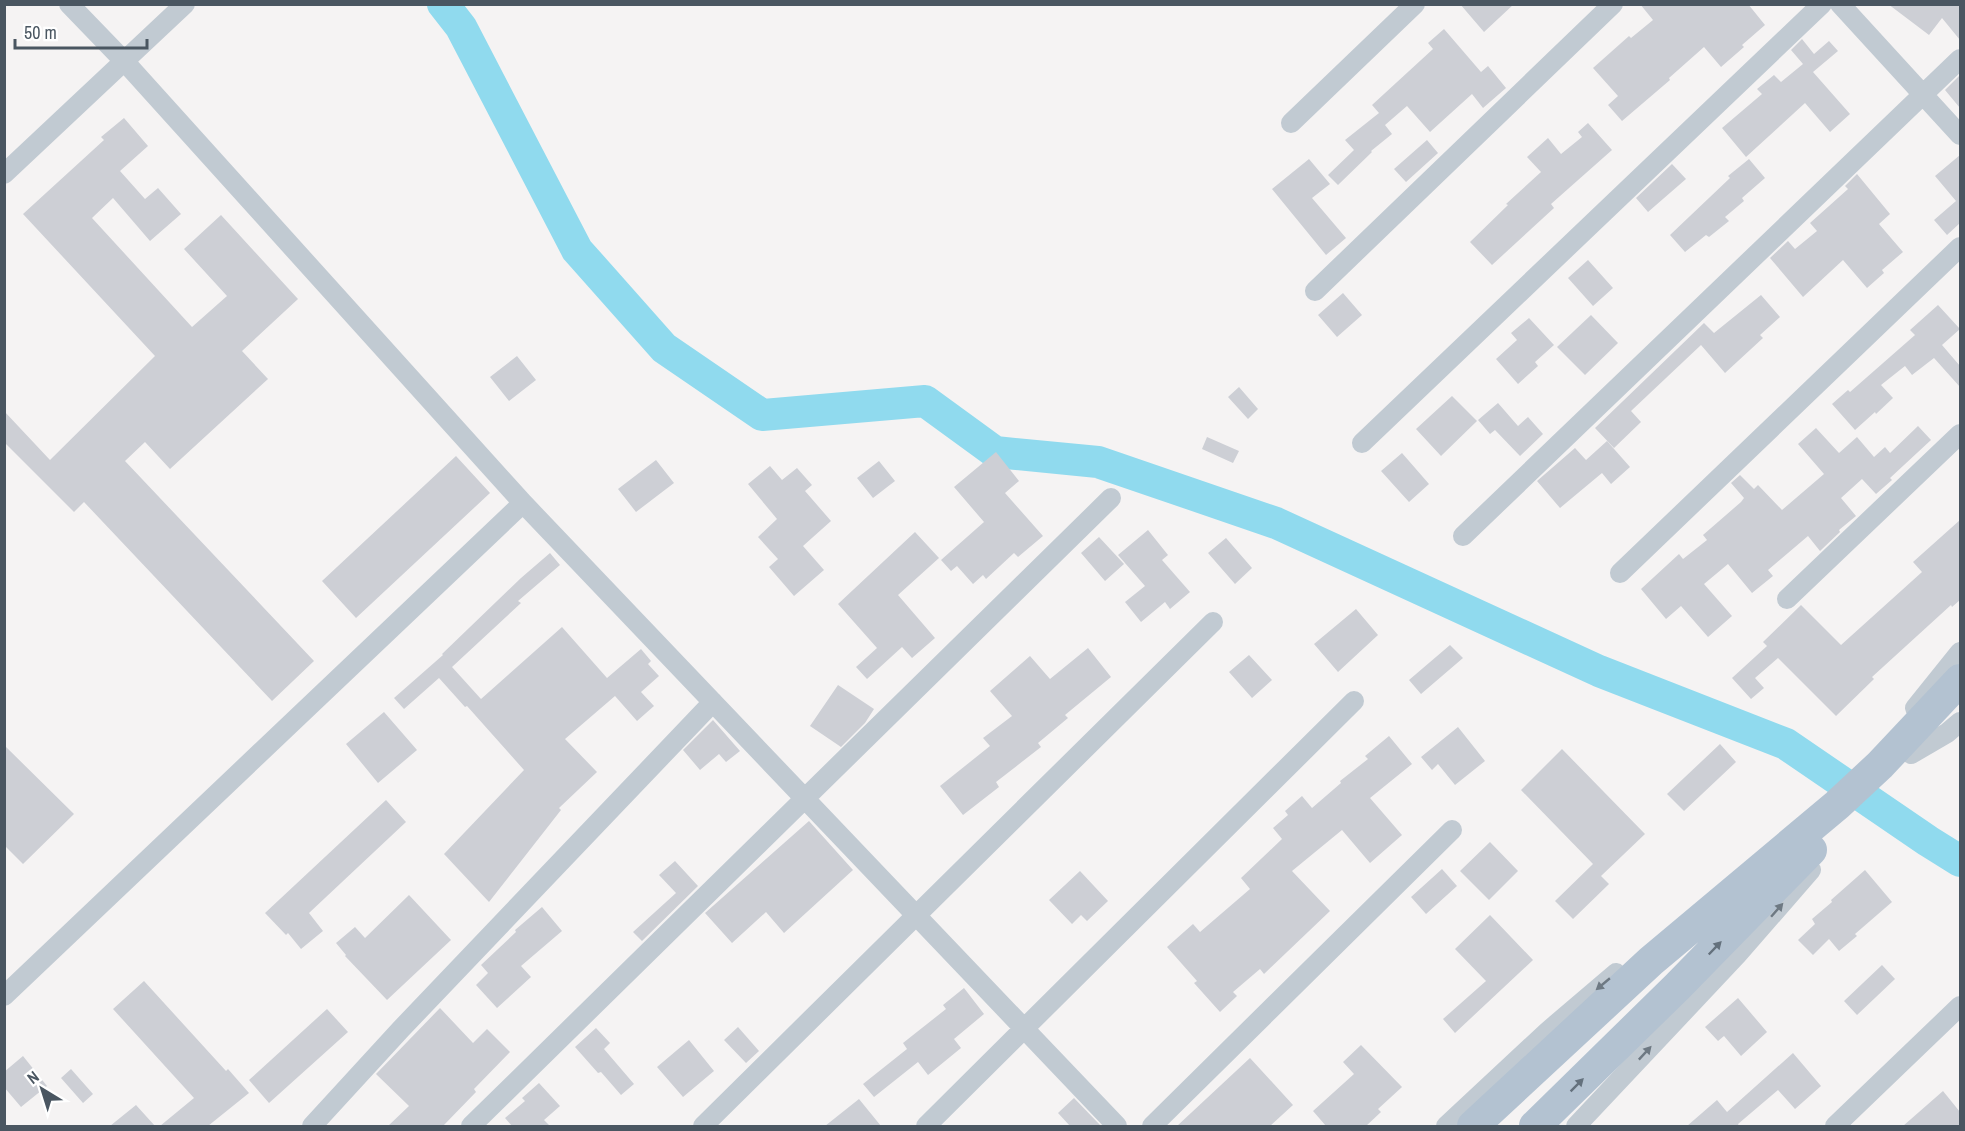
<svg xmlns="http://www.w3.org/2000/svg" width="1965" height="1131" font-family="'Archivo Narrow',sans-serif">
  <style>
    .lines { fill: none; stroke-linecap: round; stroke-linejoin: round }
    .river { stroke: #90daee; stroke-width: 32 }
    .building { fill: #cdcfd5 }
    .street { stroke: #c1cad2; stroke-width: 20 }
    .primary { stroke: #b3c2d1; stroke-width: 32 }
    .oneway { fill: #6e7983 }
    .oneway2 { fill: #64717d }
  </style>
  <rect width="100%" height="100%" fill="#f5f3f3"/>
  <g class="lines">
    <path class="river" d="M443 4 461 27 577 250 664 348 762 415 925 401 995 452 1098 462 1276 523 1599 671 1786 744 1928 841 1960 861"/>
  </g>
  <path class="building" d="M1460 4H1514L1484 32Z
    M1640 4H1748L1765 25 1742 45 1744 47 1721 67 1704 47 1669 78 1670 80 1622 121 1608 105 1618 96 1593 68 1629 36 1631 38 1653 20Z
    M1888 4H1960V40L1942 18 1929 35Z
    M1444 29 1481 72 1488 66 1506 88 1483 108 1472 94 1430 132 1407 106 1385 125 1392 134 1371 151 1372 152 1338 185 1328 175 1354 150 1345 140 1379 113 1372 105 1433 49 1428 43Z
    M1802 39 1814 54 1829 41 1838 51 1813 72 1850 114 1830 132 1805 103 1746 157 1722 128 1762 94 1757 89 1774 75 1781 82 1803 64 1791 50Z
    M1960 75V108L1945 90Z
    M124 118 148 146 120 171 145 199 158 188 181 214 150 241 113 198 92 218 192 327 227 296 184 249 221 215 298 299 242 351 268 379 170 469 145 442 125 461 314 661 272 701 84 502 74 512 4 442V411L50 460 155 356 23 214 104 140 101 137Z
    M1588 123 1612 150 1551 204 1554 208 1492 265 1470 242 1508 205 1506 204 1541 172 1527 157 1548 138 1561 154 1582 137 1578 132Z
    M1427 140 1438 153 1406 182 1394 169Z
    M1960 155V223L1947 235 1934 220 1956 201 1935 176Z
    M1309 159 1330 184 1312 198 1346 238 1326 255 1272 189Z
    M1749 159 1765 178 1742 198 1744 201 1725 217 1729 221 1709 237 1706 235 1685 252 1670 235 1730 178 1728 176Z
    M1672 164 1686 179 1648 212 1636 198Z
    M1857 174 1890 214 1879 224 1903 252 1882 270 1884 273 1867 288 1843 260 1803 297 1770 258 1788 241 1795 249 1817 231 1810 223 1848 189 1845 186Z
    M1588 260 1613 288 1593 306 1568 278Z
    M1343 293 1362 315 1337 337 1318 315Z
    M1761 295 1780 317 1760 335 1763 338 1725 373 1701 345 1631 411 1641 422 1614 448 1595 428 1704 323 1714 333Z
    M1938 305 1960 329 1942 345 1960 366V387L1934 358 1912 375 1905 366 1881 385 1893 398 1876 414 1875 412 1855 430 1832 404 1848 390 1850 392 1915 335 1910 330Z
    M1591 315 1618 343 1585 375 1557 347Z
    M1529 318 1554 345 1535 362 1538 366 1518 384 1496 359 1517 340 1511 333Z
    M517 356 536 380 509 401 490 377Z
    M1239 387 1258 409 1248 419 1228 397Z
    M1452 396 1477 421 1441 456 1416 429Z
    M1498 403 1518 426 1528 417 1543 434 1520 456 1495 430 1490 434 1478 420Z
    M1918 426 1931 440 1890 478 1892 480 1876 494 1862 479 1841 498 1856 516 1839 530 1840 532 1820 551 1808 536 1768 570 1773 576 1752 593 1728 564 1704 584 1732 616 1708 637 1681 606 1666 619 1641 589 1679 554 1683 559 1707 540 1703 535 1741 502 1744 498 1731 483 1740 475 1754 489 1758 485 1782 510 1824 474 1798 444 1816 428 1839 453 1857 437 1874 457 1885 447 1890 453Z
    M1207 437 1239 451 1233 463 1202 449Z
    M1607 441 1630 467 1611 484 1602 473 1560 508 1537 481 1575 448 1586 460Z
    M996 452 1019 481 1005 493 1043 536 1018 557 1014 553 986 579 983 575 973 584 957 566 951 571 941 560 984 522 954 487Z
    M1402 453 1429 484 1409 502 1381 471Z
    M456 456 490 493 356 618 322 581Z
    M656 460 674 483 636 512 618 489Z
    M879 461 895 481 873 498 857 478Z
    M770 466 782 480 797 468 812 485 805 491 831 521 803 546 824 570 794 596 769 567 778 559 758 537 777 519 748 484Z
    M1960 520V600L1952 607 1951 605 1872 677 1874 679 1836 716 1778 658 1755 678 1764 688 1751 699 1732 678 1767 646 1763 642 1801 605 1841 645 1922 572 1913 562Z
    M1148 530 1168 555 1162 560 1190 592 1170 609 1165 602 1141 622 1125 602 1145 586 1118 555Z
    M915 532 939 558 898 595 935 638 912 658 902 647 867 679 856 667 877 648 838 604Z
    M1099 537 1124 564 1105 581 1081 553Z
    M1226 538 1252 568 1235 584 1208 553Z
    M550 553 560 565 518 601 521 603 452 667 481 699 562 627 607 678 641 649 651 661 648 664 659 676 641 692 654 706 637 721 615 696 565 739 597 772 559 808 561 810 489 902 444 854 524 770 467 706 465 707 439 678 404 709 394 698 443 655 442 654 521 578Z
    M1356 609 1378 635 1338 672 1314 644Z
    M1450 645 1463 658 1421 694 1409 680Z
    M1088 648 1111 677 1065 715 1068 718 1038 743 1041 747 996 782 999 787 963 815 940 786 990 746 983 738 1012 716 990 691 1030 656 1050 679Z
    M1249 655 1272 680 1252 698 1229 672Z
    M838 685 874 709 865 723 841 747 810 726Z
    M384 712 417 750 378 783 346 744Z
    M713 720 740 751 726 762 719 754 700 770 683 750Z
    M1458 727 1485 761 1455 785 1438 764 1432 770 1421 757Z
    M1389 736 1412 764 1370 798 1402 835 1370 863 1342 830 1292 871 1330 911 1264 974 1260 969 1233 992 1237 996 1220 1012 1194 983 1197 981 1167 947 1193 924 1200 932 1250 889 1241 878 1282 839 1273 828 1288 815 1285 811 1302 796 1312 808 1341 783 1340 781 1368 759 1365 756Z
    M1720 744 1736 762 1684 811 1667 794Z
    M4 745 74 814 23 864 4 845Z
    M1562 749 1645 834 1601 876 1609 884 1573 919 1555 901 1593 864 1521 790Z
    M386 800 406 822 309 913 323 931 301 949 288 933 286 935 265 913Z
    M809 821 853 870 784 933 766 912 732 943 705 913Z
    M1490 842 1518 871 1489 900 1460 871Z
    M675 861 698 886 642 941 633 932 676 893 659 875Z
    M1442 869 1457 886 1426 914 1411 897Z
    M1865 870 1892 902 1855 934 1857 936 1839 951 1829 939 1813 955 1798 940 1815 924 1812 919 1832 902 1831 900Z
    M1080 871 1108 901 1087 921 1081 915 1072 924 1049 900Z
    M409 895 451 940 387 1000 345 956 346 955 336 943 355 927 365 938Z
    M542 907 562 931 521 966 531 977 497 1008 476 985 488 973 481 965 516 932 515 930Z
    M1490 915 1533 960 1455 1033 1443 1019 1486 981 1455 949Z
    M1882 965 1895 979 1857 1015 1844 1001Z
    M144 981 226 1071 228 1069 249 1093 208 1126H160L194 1098 113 1009Z
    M964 988 984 1014 954 1039 961 1048 928 1075 918 1062 874 1097 863 1084 907 1049 903 1043 946 1009 943 1005Z
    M1738 998 1767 1032 1741 1056 1724 1036 1718 1041 1705 1027Z
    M440 1008 473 1043 487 1029 510 1052 474 1089 476 1092 443 1126H388L409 1106 376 1074Z
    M327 1009 348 1032 269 1103 249 1080Z
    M738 1027 759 1051 746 1063 724 1040Z
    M596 1028 610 1043 604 1049 634 1084 621 1095 601 1072 598 1073 575 1047Z
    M689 1040 714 1071 683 1097 657 1067Z
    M1361 1045 1402 1087 1378 1109 1381 1112 1366 1126H1326L1313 1111 1354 1074 1343 1062Z
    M1793 1053 1821 1086 1795 1109 1778 1090 1738 1124 1739 1126H1687L1717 1100 1727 1112Z
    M23 1056 47 1086 21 1107 4 1087V1072Z
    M1250 1058 1293 1105 1270 1126H1177Z
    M71 1069 93 1094 83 1103 61 1078Z
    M539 1083 560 1106 544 1120 550 1126H512L505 1118 525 1101 522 1098Z
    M1943 1091 1960 1112V1126H1903Z
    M1074 1098 1101 1126H1070L1058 1113Z
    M859 1099 881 1126H825Z
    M136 1105 155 1126H110Z"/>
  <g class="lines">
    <path class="street" d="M69 4 125 62 523 503 1117 1126
      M1840 4 1960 135
      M1291 123 1415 4
      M4 174 185 4
      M1315 291 1613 4
      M1362 443 1822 4
      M1463 536 1960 59
      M1620 573 1960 247
      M1787 599 1960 434
      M1915 708 1960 652
      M1911 754 1947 733 1960 722
      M4 996 523 503
      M312 1126 401 1029 713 702
      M471 1126 1111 498
      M703 1126 1213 622
      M926 1126 1354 701
      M1152 1126 1452 830
      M1446 1126 1548 1031 1616 973
      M1576 1126 1737 955 1811 870
      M1835 1126 1960 1006"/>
    <path class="primary" d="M1473 1126 1651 961 1837 805 1880 765 1960 680
      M1535 1126 1677 987 1811 850"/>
  </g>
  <defs><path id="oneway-solid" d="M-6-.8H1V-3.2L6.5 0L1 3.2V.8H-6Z" transform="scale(1.5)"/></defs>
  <g class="oneway">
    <use href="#oneway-solid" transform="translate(1777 910) rotate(-49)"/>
    <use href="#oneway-solid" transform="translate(1603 984) rotate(140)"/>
    <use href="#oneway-solid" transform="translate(1645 1053) rotate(-47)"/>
  </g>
  <g class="oneway2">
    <use href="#oneway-solid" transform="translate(1715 948) rotate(-46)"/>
    <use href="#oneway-solid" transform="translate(1577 1085) rotate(-45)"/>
  </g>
  <rect width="1965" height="1131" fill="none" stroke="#4a5661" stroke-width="12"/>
  <g transform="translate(42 1089) rotate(322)" stroke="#ffffff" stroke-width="4.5" paint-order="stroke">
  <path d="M0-4.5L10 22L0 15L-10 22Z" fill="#4a5661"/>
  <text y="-9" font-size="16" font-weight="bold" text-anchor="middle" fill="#4a5661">N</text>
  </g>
  <path d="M15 39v9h132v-9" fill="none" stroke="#4a5661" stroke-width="3"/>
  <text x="24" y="39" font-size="18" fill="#4a5661" stroke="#ffffff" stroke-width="4.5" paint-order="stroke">50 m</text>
</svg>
